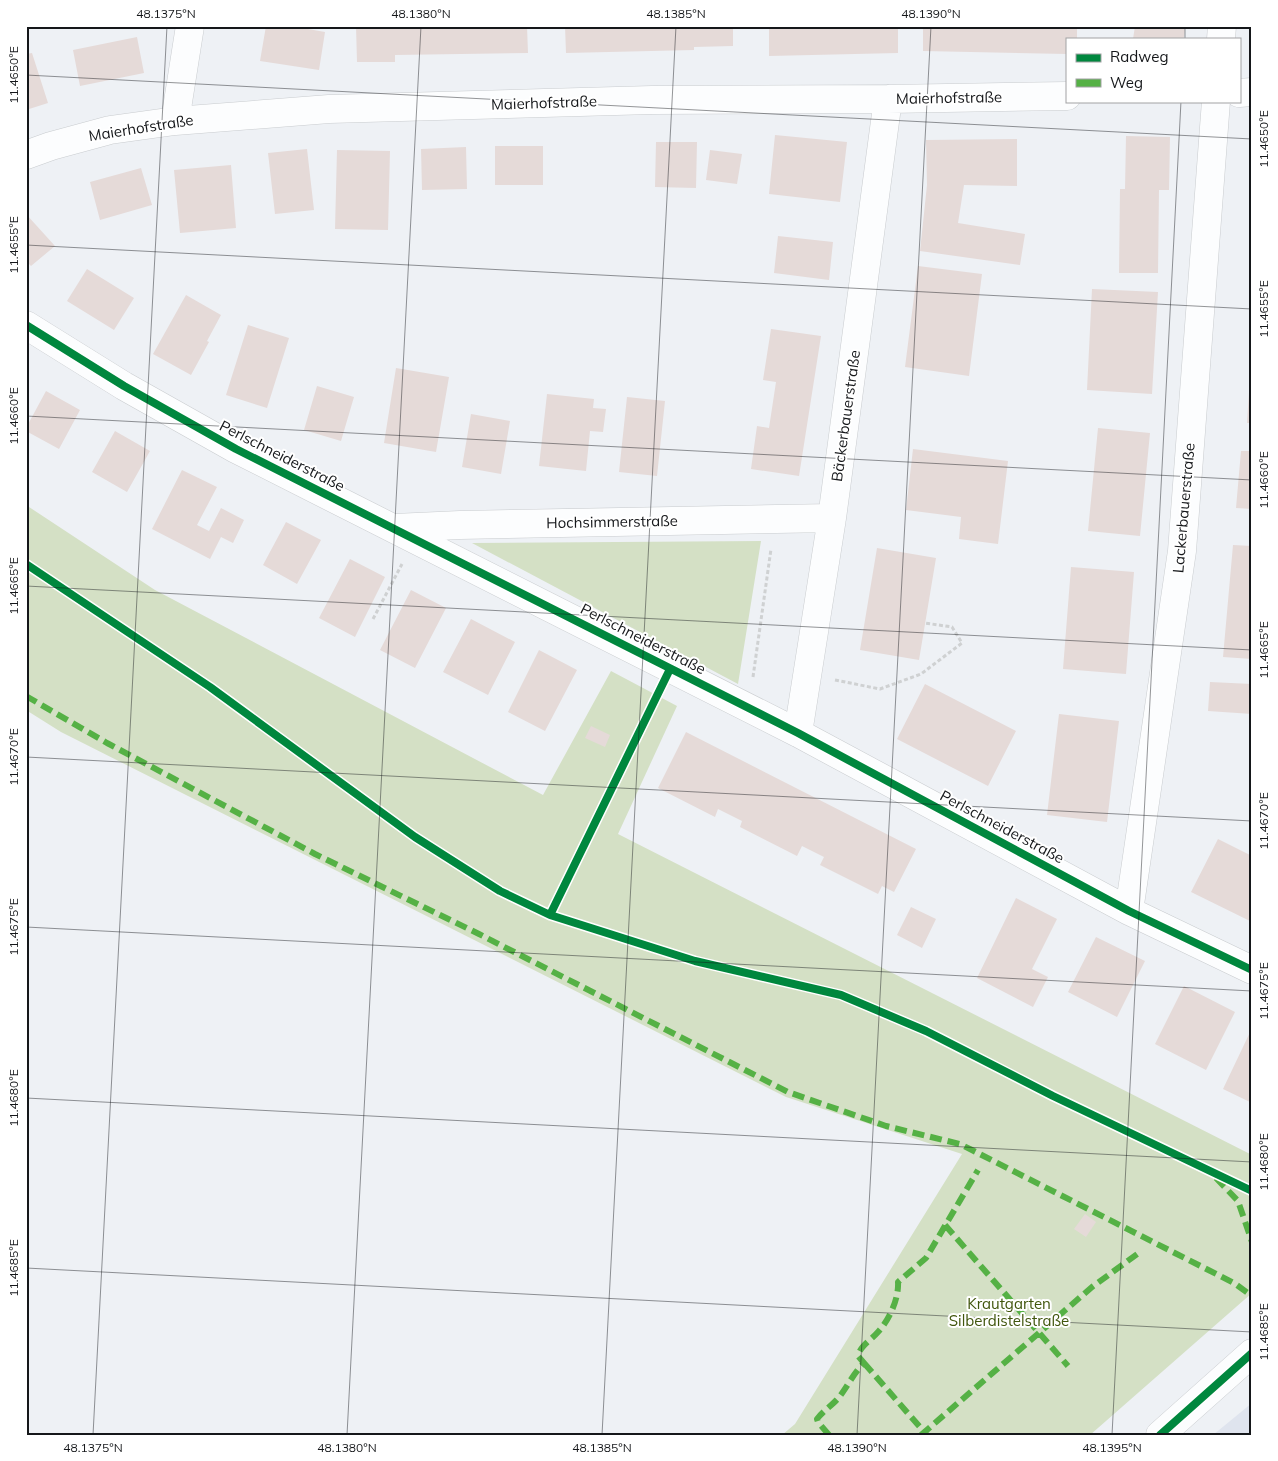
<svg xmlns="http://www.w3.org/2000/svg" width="1278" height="1461" font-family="Mulish,sans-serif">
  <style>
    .built { fill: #dfe4ee }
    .green { fill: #d4e0c5 }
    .building { fill: #e5dad8 }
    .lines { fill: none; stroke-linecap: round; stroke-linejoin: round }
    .minor-casing { stroke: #c9cccf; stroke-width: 29 }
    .path { stroke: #cfd1d2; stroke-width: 3; stroke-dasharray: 4 2.5; stroke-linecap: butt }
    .minor { stroke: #fcfdfe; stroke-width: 28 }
    .quiet { stroke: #55b145; stroke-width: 6; stroke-dasharray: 12 6; stroke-linecap: butt }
    .cycleway-casing { stroke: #fff; stroke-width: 11 }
    .cycleway { stroke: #00873e; stroke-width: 8 }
    .ticks { fill: none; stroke: #15171a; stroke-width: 1; stroke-opacity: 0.45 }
    .labels { text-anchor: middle; stroke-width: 4; stroke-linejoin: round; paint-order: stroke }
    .street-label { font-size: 15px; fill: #15171a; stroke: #fff }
    .park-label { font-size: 15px; fill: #41560d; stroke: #fff }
    .neatline { fill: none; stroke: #15171a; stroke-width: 2 }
    .ticks-label { font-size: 12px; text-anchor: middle; fill: #15171a }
  </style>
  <rect width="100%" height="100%" fill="#eef1f5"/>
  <path class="built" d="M1252 1403V1435H1213Z"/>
  <path class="green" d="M26 505 155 590 543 795 611 671 677 706 618 834 1252 1155V1293L1090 1435H782L795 1424 962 1154 786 1097 61 732 26 710Z
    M761 541 738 684 472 543Z"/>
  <path class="building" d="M266 26H291L325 32 319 70 260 61Z
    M356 26H527L528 53 395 55V62H357Z
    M565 26H733V46L694 47V50L566 53Z
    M769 26H898V53L769 56Z
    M923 26H1077V39H1067V54L923 51Z
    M1135 26H1185L1184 39H1133Z
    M137 37 144 73 80 86 73 50Z
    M32 53 48 103 26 110V54Z
    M775 135 847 142 840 202 769 194Z
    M1126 136 1170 137 1169 190H1159L1158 273H1119L1120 189H1125Z
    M1017 139V186L964 185 958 223 1025 234 1020 265 920 251 927 185 926 140Z
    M656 142H697L696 188 655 187Z
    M495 146H543V185H495Z
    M466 147 467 189 422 190 421 149Z
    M307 149 314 210 275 214 268 153Z
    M337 150 390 151 388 230 335 229Z
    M710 150 742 154 737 184 706 180Z
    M231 165 236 228 180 233 174 170Z
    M141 168 152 205 100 220 90 182Z
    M26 214 55 246 31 266 26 261Z
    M778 236 833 242 829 280 774 273Z
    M918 266 982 274 969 376 905 367Z
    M87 269 134 298 114 330 67 301Z
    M1092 289 1158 292 1152 394 1087 390Z
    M186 295 221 315 207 341 209 342 191 375 153 354Z
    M248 325 289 338 267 408 226 395Z
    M771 329 821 336 799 476 751 469 757 426 769 428 776 382 763 380Z
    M396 368 449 377 436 452 384 443Z
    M1250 377H1252V423H1247Z
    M317 386 354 397 341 441 304 430Z
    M46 391 80 410 59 449 26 431V428Z
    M547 394 594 399 593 408 606 409 603 432 590 431 586 471 539 466Z
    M627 397 665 401 657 476 619 472Z
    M471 414 510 421 501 474 462 467Z
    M1098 428 1150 433 1140 536 1088 531Z
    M115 431 150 451 127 492 92 472Z
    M913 449 1008 461 998 544 959 539 961 517 906 510Z
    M1241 451H1252V509L1236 508Z
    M182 470 217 487 197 525 209 531 221 508 244 520 233 543 221 537 210 559 152 529Z
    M286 522 321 540 297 584 263 565Z
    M1233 545 1252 546V659L1223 657Z
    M877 548 936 558 919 660 860 650Z
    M350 559 385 577 355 637 319 618Z
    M1071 567 1134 572 1126 674 1063 669Z
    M411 590 446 608 415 668 380 650Z
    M471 619 515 642 488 695 443 672Z
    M539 650 577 670 545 731 508 712Z
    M1210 682 1252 684V714L1208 711Z
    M925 684 1016 731 988 786 897 739Z
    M1059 714 1119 721 1107 822 1047 815Z
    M591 726 610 735 605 747 585 738Z
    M686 732 916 849 894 892 882 886 878 894 820 865 824 857 802 846 797 856 740 827 742 821 718 809 715 817 658 788Z
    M1218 839 1252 856V922L1191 892Z
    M1016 898 1057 919 1032 969 1048 977 1033 1007 977 978Z
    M911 907 936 919 922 948 897 935Z
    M1096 937 1145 961 1117 1017 1068 992Z
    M1184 986 1235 1012 1206 1070 1155 1044Z
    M1252 1028V1103L1223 1089Z
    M1085 1214 1096 1222 1086 1237 1074 1229Z"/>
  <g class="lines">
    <defs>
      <path id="minor" d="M1221 39 1222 26
        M1239 93 1252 92
        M175 121 190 26
        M26 155 51 146 110 130 175 121 329 109 652 100 888 99 1067 96
        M26 325 124 386 236 449 798 733 1129 911 1252 970
        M394 528 460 525 832 518
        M798 733 832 518 888 99
        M1129 911 1182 551 1216 101
        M1160 1435 1252 1353"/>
    </defs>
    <use href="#minor" class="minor-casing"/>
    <path class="path" d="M373 619 402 564
      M753 677 771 549
      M835 680 880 689 921 674 962 643 952 627 925 623"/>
    <use href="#minor" class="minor"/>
    <path class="quiet" d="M26 696 107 743 315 854 479 934 788 1092 886 1126 960 1144 1234 1283 1252 1296
      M1216 1178 1238 1201 1252 1242
      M945 1225 1068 1366
      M864 1363 927 1435
      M829 1435 818 1422 817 1419C824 1410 834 1404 840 1396 848 1385 854 1373 864 1363L858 1356C860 1346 871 1340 878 1332 889 1320 899 1299 898 1282L926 1258 978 1170
      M921 1435 1092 1287 1140 1252"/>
    <defs>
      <path id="cycleway" d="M26 325 124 386 236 449 798 733 1129 911 1252 970
        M26 564 210 687 415 837 500 891 550 915 695 961 841 995 926 1031 1053 1096 1252 1191
        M550 915 670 669
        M1160 1435 1252 1353"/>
    </defs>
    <use href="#cycleway" class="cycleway-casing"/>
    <use href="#cycleway" class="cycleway"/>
  </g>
  <path class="ticks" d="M1185 39V26M26 75 1252 139M26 245 1252 309M26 416 1252 480M26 586 1252 650M26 757 1252 821M26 927 1252 991M26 1098 1252 1162M26 1268 1252 1332M93 1435 167 26M347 1435 421 26M602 1435 676 26M857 1435 931 26M1112 1435 1181 101"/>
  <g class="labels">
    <g class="street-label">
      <text transform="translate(949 98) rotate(-1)" y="5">Maierhofstraße</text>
      <text transform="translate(544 103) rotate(-2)" y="5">Maierhofstraße</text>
      <text transform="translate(141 128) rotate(-9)" y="5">Maierhofstraße</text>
      <text transform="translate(846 416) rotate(-82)" y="5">Bäckerbauerstraße</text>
      <text transform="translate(282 456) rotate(27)" y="5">Perlschneiderstraße</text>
      <text transform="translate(1184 508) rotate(-85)" y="5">Lackerbauerstraße</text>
      <text transform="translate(612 522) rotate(-1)" y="5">Hochsimmerstraße</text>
      <text transform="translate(643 639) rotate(27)" y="5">Perlschneiderstraße</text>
      <text transform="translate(1002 827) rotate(28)" y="5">Perlschneiderstraße</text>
    </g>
    <g class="park-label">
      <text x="1009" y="1309">Krautgarten<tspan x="1009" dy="17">Silberdistelstraße</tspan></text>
    </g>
  </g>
  <rect width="1278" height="1461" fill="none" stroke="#ffffff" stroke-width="55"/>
  <rect x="1066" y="38" width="175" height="65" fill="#ffffff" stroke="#a1a2a3"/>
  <rect x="1076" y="54" width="25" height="8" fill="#00873e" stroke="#a1a2a3"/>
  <text x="1110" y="62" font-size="15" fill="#15171a">Radweg</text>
  <rect x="1076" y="79" width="25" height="8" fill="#55b145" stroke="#a1a2a3"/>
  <text x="1110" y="88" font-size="15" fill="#15171a">Weg</text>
  <rect x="28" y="28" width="1222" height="1406" class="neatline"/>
  <g class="ticks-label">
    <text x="166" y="18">48.1375°N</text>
    <text x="421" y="18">48.1380°N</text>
    <text x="676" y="18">48.1385°N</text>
    <text x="931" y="18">48.1390°N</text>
    <text transform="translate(14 75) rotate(-90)" y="4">11.4650°E</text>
    <text transform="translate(1264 139) rotate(-90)" y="4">11.4650°E</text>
    <text transform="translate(14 245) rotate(-90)" y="4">11.4655°E</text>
    <text transform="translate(1264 309) rotate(-90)" y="4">11.4655°E</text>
    <text transform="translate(14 416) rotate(-90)" y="4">11.4660°E</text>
    <text transform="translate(1264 480) rotate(-90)" y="4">11.4660°E</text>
    <text transform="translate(14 586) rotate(-90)" y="4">11.4665°E</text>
    <text transform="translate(1264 650) rotate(-90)" y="4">11.4665°E</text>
    <text transform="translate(14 757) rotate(-90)" y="4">11.4670°E</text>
    <text transform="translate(1264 821) rotate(-90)" y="4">11.4670°E</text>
    <text transform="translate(14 927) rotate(-90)" y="4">11.4675°E</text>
    <text transform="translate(1264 991) rotate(-90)" y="4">11.4675°E</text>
    <text transform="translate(14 1098) rotate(-90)" y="4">11.4680°E</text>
    <text transform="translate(1264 1162) rotate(-90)" y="4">11.4680°E</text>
    <text transform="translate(14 1268) rotate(-90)" y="4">11.4685°E</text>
    <text transform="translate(1264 1332) rotate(-90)" y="4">11.4685°E</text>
    <text x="93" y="1452">48.1375°N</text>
    <text x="347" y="1452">48.1380°N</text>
    <text x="602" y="1452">48.1385°N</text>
    <text x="857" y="1452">48.1390°N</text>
    <text x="1112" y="1452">48.1395°N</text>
  </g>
</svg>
